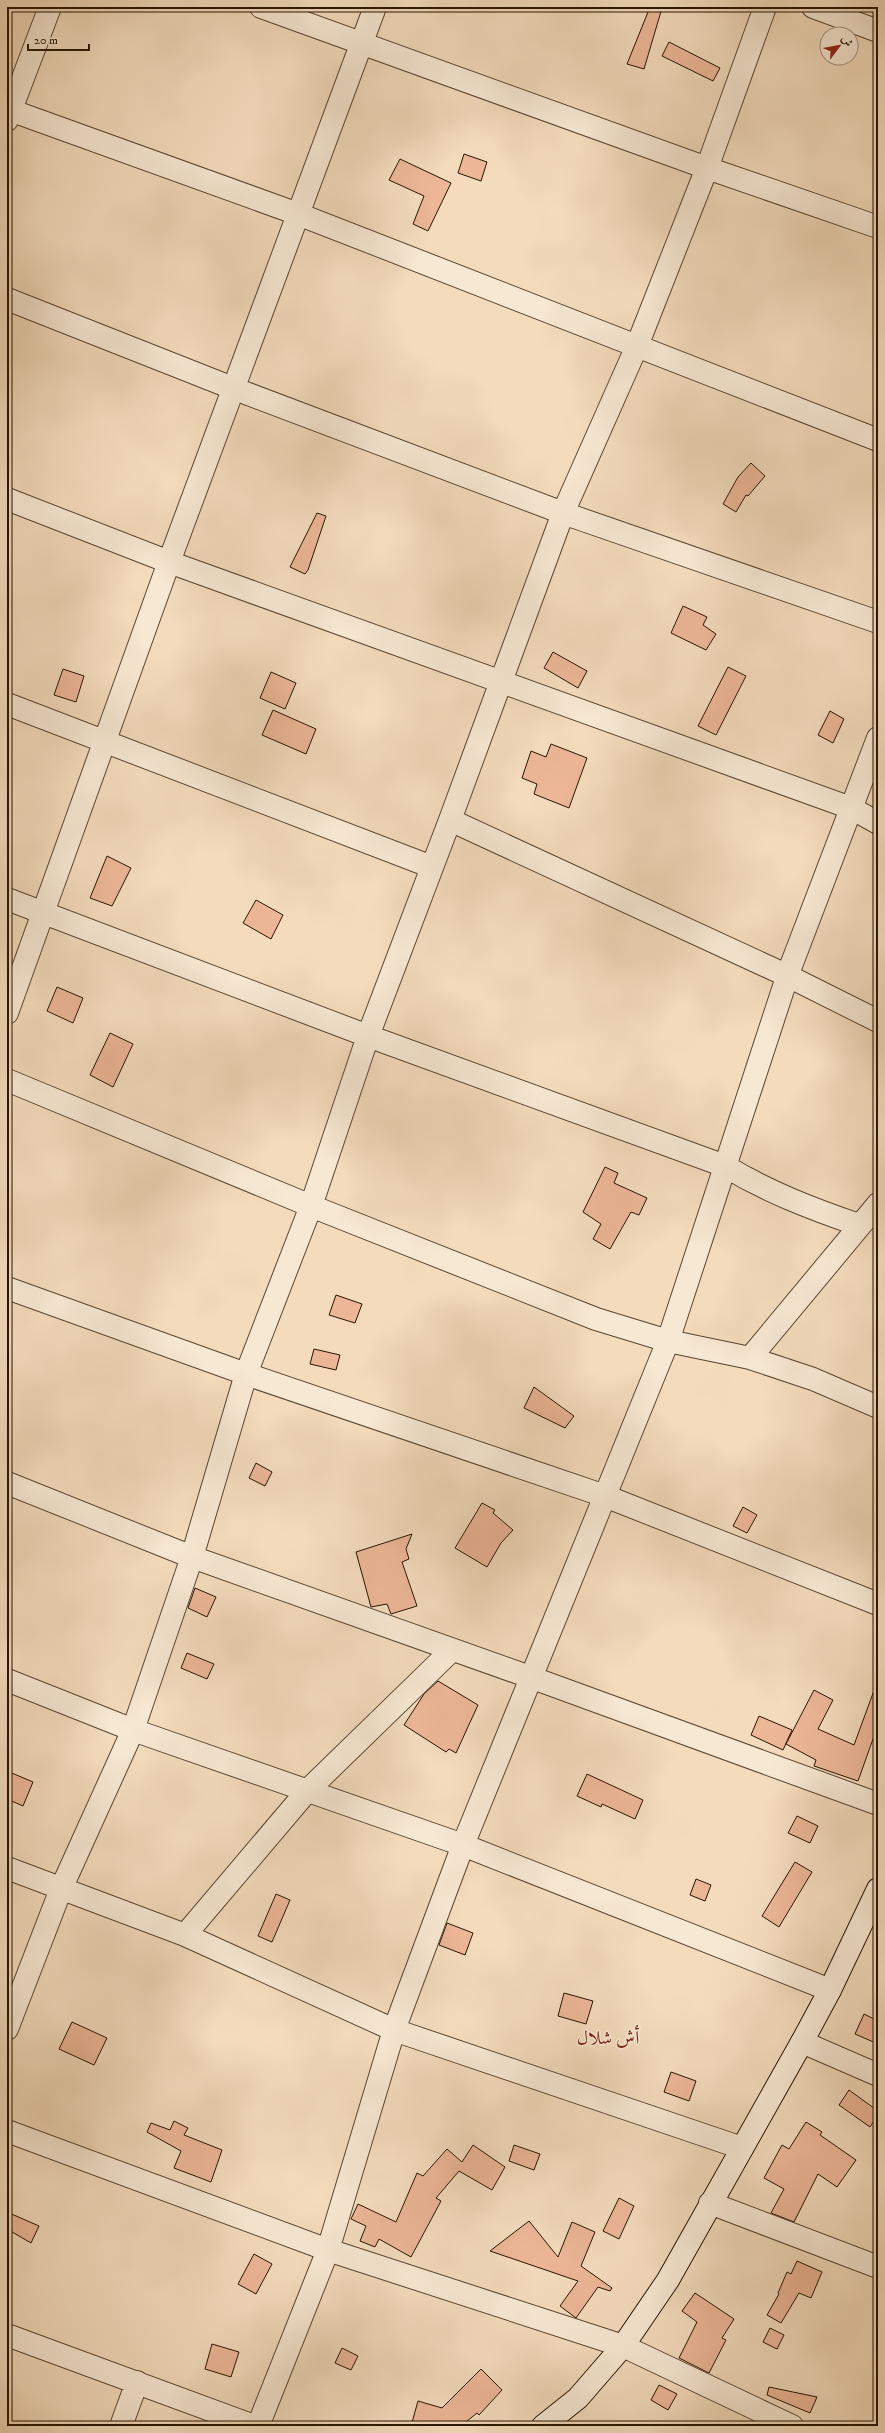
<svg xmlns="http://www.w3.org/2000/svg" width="885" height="2433" font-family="'IM FELL DW Pica',Amiri,serif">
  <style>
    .building { fill: #ecb697; stroke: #271501 }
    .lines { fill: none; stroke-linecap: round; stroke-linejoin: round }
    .street-casing { stroke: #5a4630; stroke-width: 24 }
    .secondary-casing { stroke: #271501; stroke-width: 24 }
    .street { stroke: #f7e8d3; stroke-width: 22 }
    .secondary { stroke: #f7e8d3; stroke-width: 22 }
    .labels { text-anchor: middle; stroke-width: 3.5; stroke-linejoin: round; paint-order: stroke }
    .quarter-label { font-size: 19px; fill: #7a1f14; stroke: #f7e8d3 }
  </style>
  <rect width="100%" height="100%" fill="#f3dbbc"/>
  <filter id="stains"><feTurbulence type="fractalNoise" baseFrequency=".005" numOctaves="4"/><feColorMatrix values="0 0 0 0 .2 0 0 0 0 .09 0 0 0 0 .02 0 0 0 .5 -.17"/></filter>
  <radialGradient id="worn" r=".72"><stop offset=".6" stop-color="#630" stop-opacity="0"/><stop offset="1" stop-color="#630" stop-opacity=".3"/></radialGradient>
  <path class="building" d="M650 7 662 8 644 69 627 64Z
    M669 42 720 68 713 81 662 56Z
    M464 154 487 162 481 181 458 173Z
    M400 159 451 183 428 231 413 224 424 196 389 180Z
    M751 463 765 476 748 496 746 495 736 512 723 504 738 477Z
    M317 513 326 516 308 570 305 574 290 567Z
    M683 606 707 617 703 625 716 634 706 650 671 633Z
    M553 652 587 671 578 688 544 668Z
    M728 667 746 676 716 735 698 726Z
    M63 669 84 676 76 702 54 695Z
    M271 672 296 683 285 709 260 698Z
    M273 710 316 729 306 754 262 735Z
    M830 711 844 719 833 743 818 735Z
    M551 744 587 758 569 808 534 794 537 784 522 778 531 751 546 757Z
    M107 856 131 868 112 906 90 898Z
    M256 900 283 915 271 939 243 923Z
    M57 987 83 998 73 1023 47 1011Z
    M110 1033 133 1044 113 1087 90 1075Z
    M605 1167 618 1173 614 1183 647 1198 639 1215 631 1212 610 1249 593 1239 601 1224 583 1212Z
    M336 1295 362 1304 355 1323 329 1315Z
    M314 1349 340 1355 336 1370 310 1364Z
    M534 1387 574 1416 565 1428 524 1408Z
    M256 1463 272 1472 265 1486 249 1478Z
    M482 1503 495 1510 493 1513 513 1530 501 1543 487 1567 455 1548Z
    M743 1507 757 1515 747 1533 733 1526Z
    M412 1534 406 1549 409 1559 402 1562 417 1606 391 1614 387 1604 371 1607 356 1552Z
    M195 1588 216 1597 207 1617 188 1608Z
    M187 1653 214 1664 207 1679 181 1668Z
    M438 1681 478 1705 456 1753 449 1749 446 1752 404 1725 424 1694Z
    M876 1685H878V1725L858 1781 814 1766 816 1760 786 1744 814 1690 833 1700 818 1729 854 1745Z
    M759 1716 792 1730 783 1750 751 1735Z
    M7 1771 33 1782 23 1806 7 1799Z
    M587 1774 643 1800 635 1819 602 1804 601 1807 577 1796Z
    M797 1816 818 1826 810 1843 788 1833Z
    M795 1862 812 1872 779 1927 762 1916Z
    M696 1879 711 1885 705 1901 690 1895Z
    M276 1894 290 1900 272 1942 258 1936Z
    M447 1923 473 1933 465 1955 439 1945Z
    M564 1993 593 2001 586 2024 558 2016Z
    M864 2014 878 2021V2044L855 2034Z
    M72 2022 107 2038 94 2065 59 2049Z
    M671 2072 696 2081 689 2101 664 2092Z
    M849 2090 878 2111V2115L870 2127 839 2105Z
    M174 2121 188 2128 184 2135 222 2150 211 2182 174 2168 181 2151 147 2132 151 2123 170 2130Z
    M806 2122 822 2132 820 2135 856 2160 837 2187 818 2174 794 2222 771 2213 784 2189 764 2178 782 2145 789 2149Z
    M473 2145 505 2167 492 2190 459 2171 436 2198 441 2201 411 2257 379 2239 375 2247 360 2241 366 2226 351 2219 358 2204 396 2222 417 2173 423 2176 447 2149 462 2162Z
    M514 2145 540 2154 534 2170 509 2161Z
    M619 2198 634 2206 619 2239 603 2231Z
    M7 2212 39 2226 31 2243 7 2229Z
    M529 2221 558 2257 572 2222 595 2232 581 2266 612 2288 610 2291 598 2287 576 2318 560 2306 578 2281 490 2251Z
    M254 2254 272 2264 256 2294 238 2284Z
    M797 2261 822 2272 811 2298 799 2293 781 2323 767 2315 779 2294 778 2293 787 2272 791 2274Z
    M695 2293 734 2319 722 2338 726 2340 709 2373 679 2358 697 2322 682 2311Z
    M770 2328 784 2335 777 2349 763 2342Z
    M212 2344 239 2352 231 2377 205 2369Z
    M342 2348 358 2356 351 2370 335 2363Z
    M481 2369 502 2390 479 2415 477 2413 461 2426H411L418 2401 442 2408Z
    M659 2385 677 2394 668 2410 651 2400Z
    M769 2387 817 2397 810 2413 767 2395Z"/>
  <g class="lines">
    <defs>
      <path id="street" d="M261 7 707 168 878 227
        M813 7 878 31
        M7 109 298 214 878 440
        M7 120 50 7
        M7 299 235 389 563 513 878 622
        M7 499 169 562 851 808 878 823
        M7 704 432 867
        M450 820 788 976 878 1021
        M7 899 368 1036 725 1166C768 1192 812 1209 859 1225
        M7 1013 169 562 375 7
        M7 1080 311 1206 596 1319 668 1341 750 1358 813 1379 878 1407
        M7 1288 246 1374 605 1496 878 1604
        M750 1358 878 1204
        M7 1483 192 1557 530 1677 878 1804
        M7 1680 133 1730 463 1845 830 1990
        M7 1868 185 1935 394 2030 742 2148
        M185 1935 308 1790 452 1650
        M7 2029 61 1889 133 1730 192 1557 246 1374 311 1206 368 1036 450 820 563 513 637 346 707 168 765 7
        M802 2042 878 2075
        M7 2131 328 2250 623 2346 792 2426
        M710 2203 878 2267
        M7 2335 254 2426
        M121 2426 137 2382
        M258 2426 328 2250 394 2030 463 1845 668 1341 789 971 878 738"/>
      <path id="secondary" d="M543 2426 578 2398 623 2346 668 2280 802 2042 830 1990 878 1889"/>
    </defs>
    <use href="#street" class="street-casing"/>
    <use href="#secondary" class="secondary-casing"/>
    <use href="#street" class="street"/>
    <use href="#secondary" class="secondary"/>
  </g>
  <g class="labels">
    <g class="quarter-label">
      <text x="608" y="2044">أش شلال</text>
    </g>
  </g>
  <rect width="885" height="2433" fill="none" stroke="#f3dbbc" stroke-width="24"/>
  <rect x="8" y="8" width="869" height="2417" fill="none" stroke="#271501" stroke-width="2"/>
  <rect x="12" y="12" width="861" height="2409" fill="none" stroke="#271501"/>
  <g transform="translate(839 46) rotate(58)"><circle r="19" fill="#f7e8d3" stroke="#a4947f"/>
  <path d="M0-3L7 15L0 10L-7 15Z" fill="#8f2418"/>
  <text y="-6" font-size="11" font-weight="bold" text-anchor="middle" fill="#271501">ش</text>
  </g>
  <path d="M28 44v6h61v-6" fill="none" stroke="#271501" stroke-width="2"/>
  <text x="34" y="44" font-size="12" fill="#271501" stroke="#f7e8d3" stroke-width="3" paint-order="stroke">20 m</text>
  <rect width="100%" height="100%" filter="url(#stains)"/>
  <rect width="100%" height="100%" fill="url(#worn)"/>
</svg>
